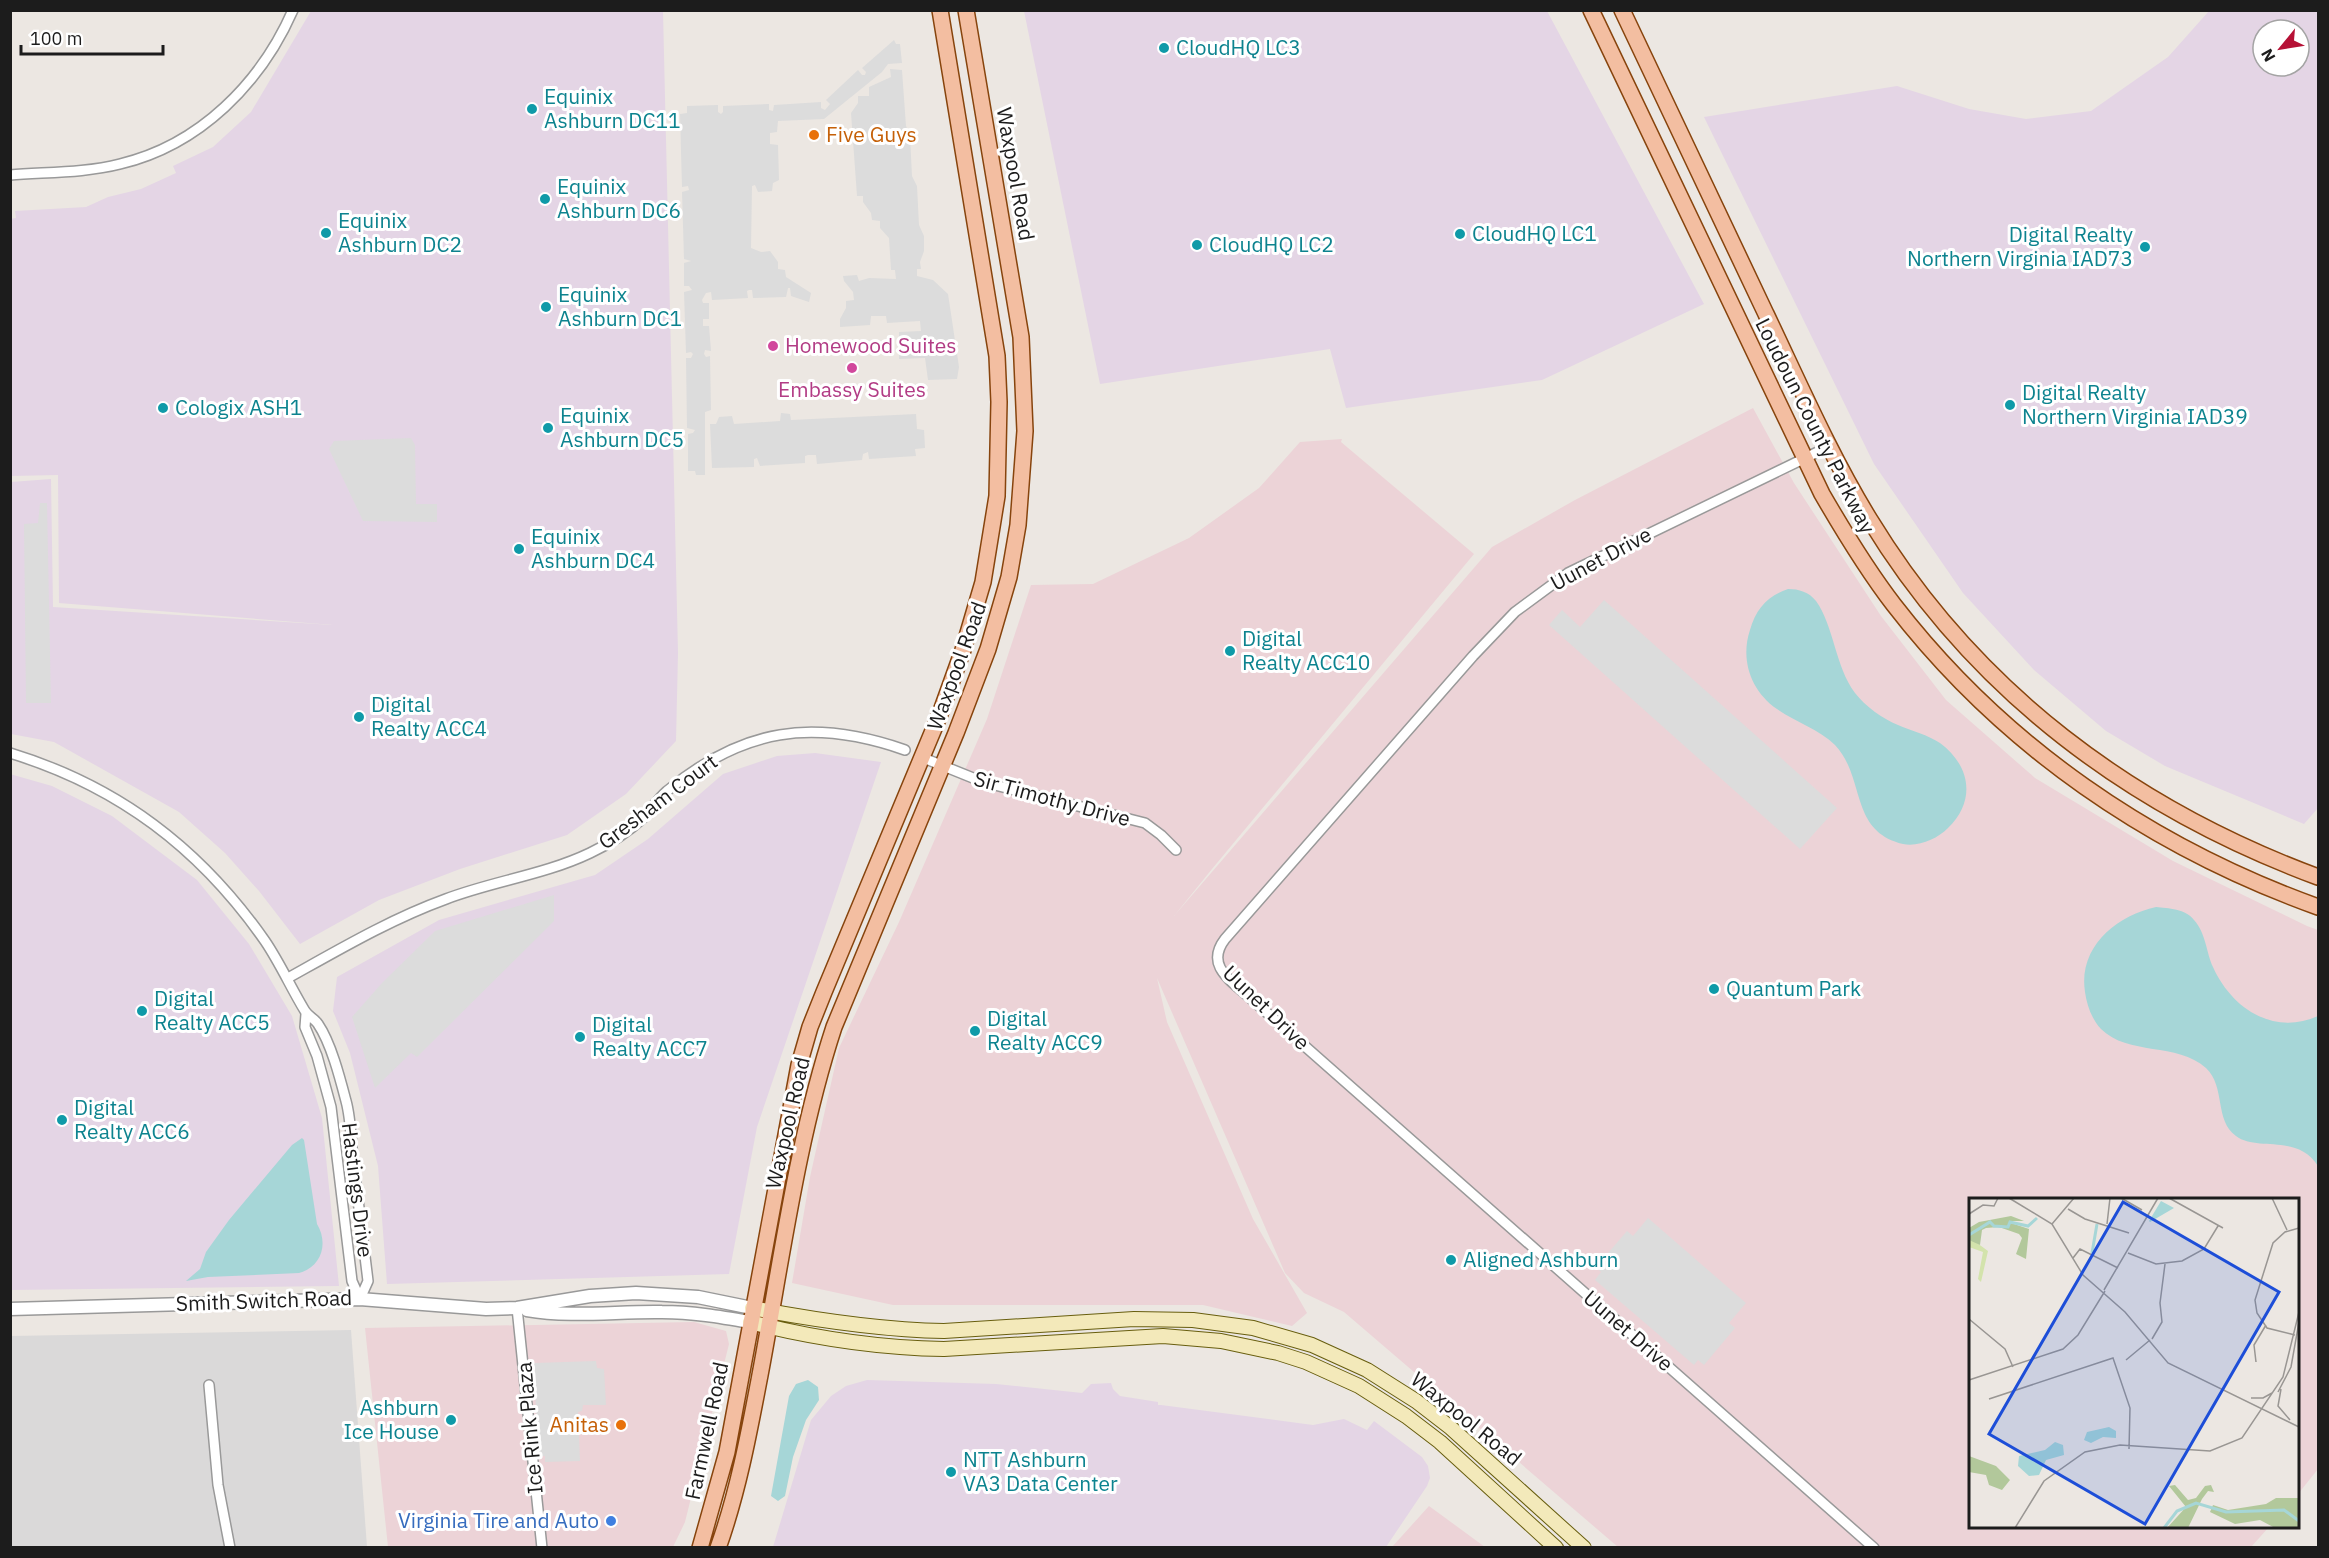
<svg xmlns="http://www.w3.org/2000/svg" width="2329" height="1558" font-family="'IBM Plex Sans',sans-serif">
  <style>
    .residential { fill: #dad9d9 }
    .commercial { fill: #ecd3d7 }
    .industrial { fill: #e4d5e5; fill-rule: evenodd }
    .parking { fill: #dcdcdc }
    .water { fill: #a6d6d7 }
    .lines { fill: none; stroke-linecap: round; stroke-linejoin: round }
    .minor-casing { stroke: #999; stroke-width: 12 }
    .tertiary-casing { stroke: #999; stroke-width: 15 }
    .secondary-casing { stroke: #685e0e; stroke-width: 16 }
    .primary-casing { stroke: #87440d; stroke-width: 18 }
    .minor { stroke: #fff; stroke-width: 9 }
    .tertiary { stroke: #fff; stroke-width: 12 }
    .secondary { stroke: #f3e9ba; stroke-width: 14 }
    .primary { stroke: #f3bea1; stroke-width: 15 }
    .culture-dot { fill: #0f9aa8; stroke: #fff; stroke-width: 2 }
    .food-dot { fill: #e8710a; stroke: #fff; stroke-width: 2 }
    .hotel-dot { fill: #d1479c; stroke: #fff; stroke-width: 2 }
    .shop-dot { fill: #3f7fe0; stroke: #fff; stroke-width: 2 }
    .labels { text-anchor: middle; stroke-width: 6; stroke-linejoin: round; paint-order: stroke }
    .culture-label { font-size: 21px; fill: #0d838f; stroke: #fff; text-anchor: start }
    .food-label { font-size: 21px; fill: #c56008; stroke: #fff; text-anchor: start }
    .street-label { font-size: 21px; fill: #1c1c1c; stroke: #fff }
    .hotel-label { font-size: 21px; fill: #b23c85; stroke: #fff; text-anchor: start }
    .shop-label { font-size: 21px; fill: #366cbe; stroke: #fff; text-anchor: end }
    .inset-river { fill: none; stroke: #a6d6d7; stroke-width: 3 }
    .inset-road { fill: none; stroke: #999693; stroke-width: 1.5 }
    .view { fill: #1d4ed8; fill-opacity: 0.15; stroke: #1d4ed8; stroke-width: 3 }
    .inset-edge { fill: none; stroke: #1c1c1c; stroke-width: 3 }
  </style>
  <rect width="100%" height="100%" fill="#ece7e2"/>
  <path class="residential" d="M351 1330 367 1547H11L10 1336Z"/>
  <path class="commercial" d="M1753 408 1794 483 1881 616 1946 700 2035 778 2173 861 2307 926 2318 930V1469L2298 1494V1200H1970V1526L2269 1527 2251 1547H1618L1344 1312 1304 1293 1285 1273 1157 978 1167 1022 1253 1219 1307 1313 1292 1326 1203 1305H893L792 1283 810 1177 839 1048 899 922 987 719 1031 585 1093 584 1189 538 1259 488 1300 442 1342 439 1341 442 1474 554 1212 869 1174 916 1492 547 1575 500Z
    M694 1322 726 1331 729 1344 685 1522 673 1547H388L365 1328Z
    M1429 1506 1485 1547H1392Z"/>
  <path class="industrial" d="M311 11H663L678 653 676 741 626 794 567 835 460 869 379 900 300 944 259 891 225 853 179 812 54 742 11 734V482L51 479 53 607 333 625 59 603 58 475 11 476 10 219 16 218 15 211 86 207 108 197 141 189 176 173 173 166 213 147 251 112Z
    M1024 11H1547L1704 304 1542 380 1346 408 1330 349 1100 384Z
    M2209 11H2318V808L2304 824 2165 766 2106 731 2034 670 1963 593 1874 464 1704 117 1897 86 1969 109 2026 119 2091 111 2168 57ZM2263 30H2299V66H2263Z
    M815 753 881 762 757 1127 729 1274 387 1284 378 1166 350 1053 333 1011 337 977 439 920 595 875 648 839 723 774 777 756Z
    M10 774 52 786 112 816 197 880 249 944 292 1016 322 1118 339 1286 11 1290Z
    M867 1380 996 1384 1082 1393 1091 1384 1111 1383 1113 1389 1120 1396 1158 1402V1405H1161L1313 1425 1344 1419 1367 1430 1374 1421 1422 1457 1428 1466 1430 1478 1427 1486 1386 1547H773L811 1420 831 1396 846 1386Z"/>
  <path class="parking" d="M894 40 896 44H900L902 63 888 64 882 72 824 119 778 121 777 132 770 133V144L778 145 779 180 773 183 772 191 758 192 755 185 752 186 751 248 761 252 770 251 778 262V269L785 270 786 277 811 293 809 302 791 296 790 288H788L786 297 753 298 752 290H749L747 291 748 298 712 300 711 292 706 293 702 300 703 303H709V319H703V326H709L711 351 705 350 704 354 706 357 710 356 711 410 705 412V475H696L695 471H688V434L693 433 695 430 687 428 686 358H691L693 354 691 352 686 353 684 292 692 290 689 286H684V263L691 261 684 259 682 192 689 190 688 186 682 187 680 114 687 113V106L718 105V112L721 114 723 112V106L769 104V110L773 111 774 105 821 102V108L825 110 830 104 826 100 858 70 862 75H865L866 72 862 68Z
    M890 69 902 70 906 126 910 136 912 176 917 186 919 225 924 236V251L920 262 921 269H917V276L933 280 948 294 959 367 957 379 928 380 925 358 899 359V332L921 331 920 321 887 323 886 316H871L870 325 840 327V319L846 308V301L854 300 853 292 844 281 843 276 857 275 859 281 869 278 896 279 895 270H891L889 238 880 228V221L872 220 871 213 863 202V196H857L851 113 858 103V96H869V87L891 77Z
    M781 413 790 414 791 420 916 414 917 429 924 430 925 448 915 449 916 456 869 459 868 452 863 454 862 460 817 464 816 455H808L805 456V463L760 466 757 458 754 459V467L712 468 710 424H716L719 417 732 416 734 424 780 421Z
    M411 438 415 445 416 504H437V522L363 521 329 449 334 441Z
    M40 503H47L51 703H26L24 524 38 523Z
    M1604 600 1837 808 1800 849 1549 625 1562 610 1580 627Z
    M554 895V921L417 1057 411 1053 375 1088 352 1017 382 983 435 931Z
    M1648 1218 1746 1303 1729 1323 1735 1328 1704 1365 1698 1360 1694 1365 1595 1280 1601 1272 1596 1267 1627 1231 1633 1236Z
    M596 1361 597 1368 604 1369 606 1405H583L582 1411 578 1412 580 1461 545 1462V1456H538L534 1363Z"/>
  <path class="water" d="M1788 589C1799 589 1809 592 1816 601 1834 626 1835 666 1855 693 1865 706 1883 719 1898 725 1912 731 1928 735 1940 743 1971 766 1976 801 1948 828 1937 839 1919 847 1903 844 1849 831 1866 778 1835 745 1819 729 1795 722 1777 709 1751 691 1740 660 1750 630 1756 609 1767 596 1788 589Z
    M2156 907C2168 908 2186 909 2194 920 2206 933 2206 952 2213 967 2232 1009 2274 1036 2318 1016V1166C2297 1133 2257 1152 2236 1136 2214 1120 2226 1087 2206 1068 2177 1042 2128 1056 2101 1029 2091 1018 2087 1005 2085 992 2078 947 2116 916 2156 907Z
    M302 1138 304 1140 317 1224C329 1244 321 1267 299 1273L208 1277 186 1281 200 1269 206 1252 229 1220 292 1145Z
    M808 1380 818 1387 819 1400 806 1420 793 1457 785 1496 778 1501 771 1496 789 1396 796 1384Z"/>
  <g class="lines">
    <defs>
      <path id="minor" d="M10 175C47 172 85 173 120 164 200 145 261 83 293 10
        M1830 446 1568 573 1515 612 1473 656 1225 939C1205 965 1230 980 1248 996L1874 1548
        M10 753C118 786 200 848 265 941 280 963 291 988 305 1011 309 1017 315 1019 318 1024 331 1043 340 1078 346 1101 351 1119 351 1140 353 1159 358 1200 363 1240 368 1281L360 1299
        M921 757 983 782 1145 823 1161 835 1176 850
        M288 978C340 949 391 919 446 899 493 881 544 875 590 853 609 844 627 833 643 818 651 809 658 799 667 791 743 728 813 718 905 750
        M306 1014 305 1027 317 1056 331 1107 352 1281 360 1299
        M517 1308 542 1548
        M209 1385 218 1485 230 1548"/>
      <path id="tertiary" d="M10 1309 360 1299 486 1309 517 1308 590 1296 636 1293 698 1297 752 1308
        M527 1310C571 1318 618 1311 662 1312 692 1312 721 1317 750 1322"/>
      <path id="secondary" d="M752 1308C815 1320 880 1330 944 1331L1134 1319 1193 1320 1253 1328 1312 1345 1367 1370 1416 1401 1451 1428 1584 1548
        M750 1322C813 1338 879 1348 944 1349L1163 1336 1221 1341 1278 1353 1306 1362 1359 1386 1406 1416 1440 1442 1556 1548"/>
      <path id="primary" d="M1591 10 1822 494C1844 532 1867 570 1894 605 2003 746 2151 847 2318 907
        M1622 10C1670 112 1718 213 1766 314 1799 383 1830 455 1870 520 1975 692 2132 808 2318 877
        M700 1548 727 1452 799 1065 810 1027 824 992 940 714 963 650 983 582 997 496 999 402 997 356 940 10
        M718 1548C738 1492 749 1433 760 1375 782 1258 797 1140 834 1027L956 733 988 649 1009 577 1018 525 1025 431 1021 337 966 10"/>
    </defs>
    <use href="#minor" class="minor-casing"/>
    <use href="#tertiary" class="tertiary-casing"/>
    <use href="#secondary" class="secondary-casing"/>
    <use href="#primary" class="primary-casing"/>
    <use href="#minor" class="minor"/>
    <use href="#tertiary" class="tertiary"/>
    <use href="#secondary" class="secondary"/>
    <use href="#primary" class="primary"/>
  </g>
  <g class="culture-dot">
    <circle cx="1164" cy="48" r="6"/>
    <circle cx="532" cy="109" r="6"/>
    <circle cx="545" cy="199" r="6"/>
    <circle cx="326" cy="233" r="6"/>
    <circle cx="1460" cy="234" r="6"/>
    <circle cx="1197" cy="245" r="6"/>
    <circle cx="2145" cy="247" r="6"/>
    <circle cx="546" cy="307" r="6"/>
    <circle cx="2010" cy="405" r="6"/>
    <circle cx="163" cy="408" r="6"/>
    <circle cx="548" cy="428" r="6"/>
    <circle cx="519" cy="549" r="6"/>
    <circle cx="1230" cy="651" r="6"/>
    <circle cx="359" cy="717" r="6"/>
    <circle cx="1714" cy="989" r="6"/>
    <circle cx="142" cy="1011" r="6"/>
    <circle cx="975" cy="1031" r="6"/>
    <circle cx="580" cy="1037" r="6"/>
    <circle cx="62" cy="1120" r="6"/>
    <circle cx="1451" cy="1260" r="6"/>
    <circle cx="451" cy="1420" r="6"/>
    <circle cx="951" cy="1472" r="6"/>
  </g>
  <g class="food-dot">
    <circle cx="814" cy="135" r="6"/>
    <circle cx="621" cy="1425" r="6"/>
  </g>
  <g class="hotel-dot">
    <circle cx="773" cy="346" r="6"/>
    <circle cx="852" cy="368" r="6"/>
  </g>
  <circle class="shop-dot" cx="611" cy="1521" r="6"/>
  <g class="labels">
    <g class="culture-label">
      <text x="1176" y="55">CloudHQ LC3</text>
      <text x="544" y="104">Equinix<tspan x="544" dy="24">Ashburn DC11</tspan></text>
      <text x="557" y="194">Equinix<tspan x="557" dy="24">Ashburn DC6</tspan></text>
      <text x="338" y="228">Equinix<tspan x="338" dy="24">Ashburn DC2</tspan></text>
      <text x="1472" y="241">CloudHQ LC1</text>
      <text x="2133" y="242" text-anchor="end">Digital Realty<tspan x="2133" dy="24">Northern Virginia IAD73</tspan></text>
      <text x="1209" y="252">CloudHQ LC2</text>
      <text x="558" y="302">Equinix<tspan x="558" dy="24">Ashburn DC1</tspan></text>
      <text x="2022" y="400">Digital Realty<tspan x="2022" dy="24">Northern Virginia IAD39</tspan></text>
      <text x="175" y="415">Cologix ASH1</text>
      <text x="560" y="423">Equinix<tspan x="560" dy="24">Ashburn DC5</tspan></text>
      <text x="531" y="544">Equinix<tspan x="531" dy="24">Ashburn DC4</tspan></text>
      <text x="1242" y="646">Digital<tspan x="1242" dy="24">Realty ACC10</tspan></text>
      <text x="371" y="712">Digital<tspan x="371" dy="24">Realty ACC4</tspan></text>
      <text x="1726" y="996">Quantum Park</text>
      <text x="154" y="1006">Digital<tspan x="154" dy="24">Realty ACC5</tspan></text>
      <text x="987" y="1026">Digital<tspan x="987" dy="24">Realty ACC9</tspan></text>
      <text x="592" y="1032">Digital<tspan x="592" dy="24">Realty ACC7</tspan></text>
      <text x="74" y="1115">Digital<tspan x="74" dy="24">Realty ACC6</tspan></text>
      <text x="1463" y="1267">Aligned Ashburn</text>
      <text x="439" y="1415" text-anchor="end">Ashburn<tspan x="439" dy="24">Ice House</tspan></text>
      <text x="963" y="1467">NTT Ashburn<tspan x="963" dy="24">VA3 Data Center</tspan></text>
    </g>
    <g class="food-label">
      <text x="826" y="142">Five Guys</text>
      <text x="609" y="1432" text-anchor="end">Anitas</text>
    </g>
    <g class="street-label">
      <text transform="translate(1015 174) rotate(80)" y="7">Waxpool Road</text>
      <text transform="translate(1815 426) rotate(63)" y="7">Loudoun County Parkway</text>
      <text transform="translate(1601 559) rotate(-28)" y="7">Uunet Drive</text>
      <text transform="translate(957 666) rotate(-70)" y="7">Waxpool Road</text>
      <text transform="translate(1052 799) rotate(15)" y="7">Sir Timothy Drive</text>
      <text transform="translate(658 802) rotate(-37)" y="7">Gresham Court</text>
      <text transform="translate(1266 1008) rotate(44)" y="7">Uunet Drive</text>
      <text transform="translate(788 1123) rotate(-77)" y="7">Waxpool Road</text>
      <text transform="translate(357 1190) rotate(83)" y="7">Hastings Drive</text>
      <text transform="translate(264 1301) rotate(-2)" y="7">Smith Switch Road</text>
      <text transform="translate(1628 1331) rotate(41)" y="7">Uunet Drive</text>
      <text transform="translate(1466 1419) rotate(39)" y="7">Waxpool Road</text>
      <text transform="translate(530 1428) rotate(-95)" y="7">Ice Rink Plaza</text>
      <text transform="translate(707 1431) rotate(-78)" y="7">Farmwell Road</text>
    </g>
    <g class="hotel-label">
      <text x="785" y="353">Homewood Suites</text>
      <text x="852" y="397" text-anchor="middle">Embassy Suites</text>
    </g>
    <g class="shop-label">
      <text x="599" y="1528">Virginia Tire and Auto</text>
    </g>
  </g>
  <g transform="translate(1969 1198)">
    <rect width="330" height="330" fill="#ece7e2"/>
    <path d="M4 42 19 53 12 84 9 81 14 54 0 49V43Z" fill="#d3e3ac"/>
    <path d="M42 18 55 23H41L38 29 42 25 60 31 57 61 47 56 53 40 50 36 30 29 17 30 13 32 11 47 0 42V30L10 24ZM0 258 27 268 41 282 33 292 20 287 17 277 0 274ZM206 287 219 302 227 300 236 288 242 287 245 294 239 293 233 301 219 330H198L217 309 200 288ZM307 300H330V330H306L291 322 266 326 241 314 244 307 259 312 297 306Z" fill="#b2c89b"/>
    <path d="M192 3 205 10 181 24 180 23ZM140 229 147 233V240L134 239 122 245 115 242 118 234ZM86 244 94 247 95 257 77 262 70 277 60 278 49 268 50 258 76 252Z" fill="#a6d6d7"/>
    <path class="inset-river" d="M0 37 21 24 25 28 39 29 41 24 59 28 68 20M123 55 128 26M195 330 208 313 227 305 257 314 315 312 330 323"/>
    <path class="inset-road" d="M40 0 83 26 114 77 156 114 199 165 330 229M152 0 173 12M200 0 254 30M303 0 318 32M99 11 116 21 160 35M0 16 14 7 25 8 29 0M83 26 105 0M138 26 141 0M159 55 187 66 213 63 235 51 249 28M104 60 111 51 149 70M135 92 189 0M0 121 36 151 44 169M326 137 298 130 288 115 286 102 304 45 316 34 330 30M183 141 193 124 191 105 196 66M157 162 181 142M287 164 285 147 297 127M0 182 94 151 109 137 136 93M312 191 309 208 321 222M309 194 322 169 330 124M282 200H294L303 195M20 201 144 160 161 210 160 251M46 330 75 283 116 254 151 247 241 253 273 240 314 179 330 114"/>
    <path class="view" d="M154 4 310 94 176 326 20 236Z"/>
    <rect width="330" height="330" class="inset-edge"/>
  </g>
  <rect width="2329" height="1558" fill="none" stroke="#1c1c1c" stroke-width="24"/>
  <g transform="translate(2281 48) rotate(240)"><circle r="28" fill="#ffffff" stroke="#a4a4a4" stroke-width="1.5"/>
  <path d="M0-4.5L10 22L0 15L-10 22Z" fill="#b61136"/>
  <text y="-9" font-size="16" font-weight="bold" text-anchor="middle" fill="#1c1c1c">N</text>
  </g>
  <path d="M21 45v9h142v-9" fill="none" stroke="#1c1c1c" stroke-width="3"/>
  <text x="30" y="45" font-size="18" fill="#1c1c1c" stroke="#ffffff" stroke-width="4.5" paint-order="stroke">100 m</text>
</svg>
